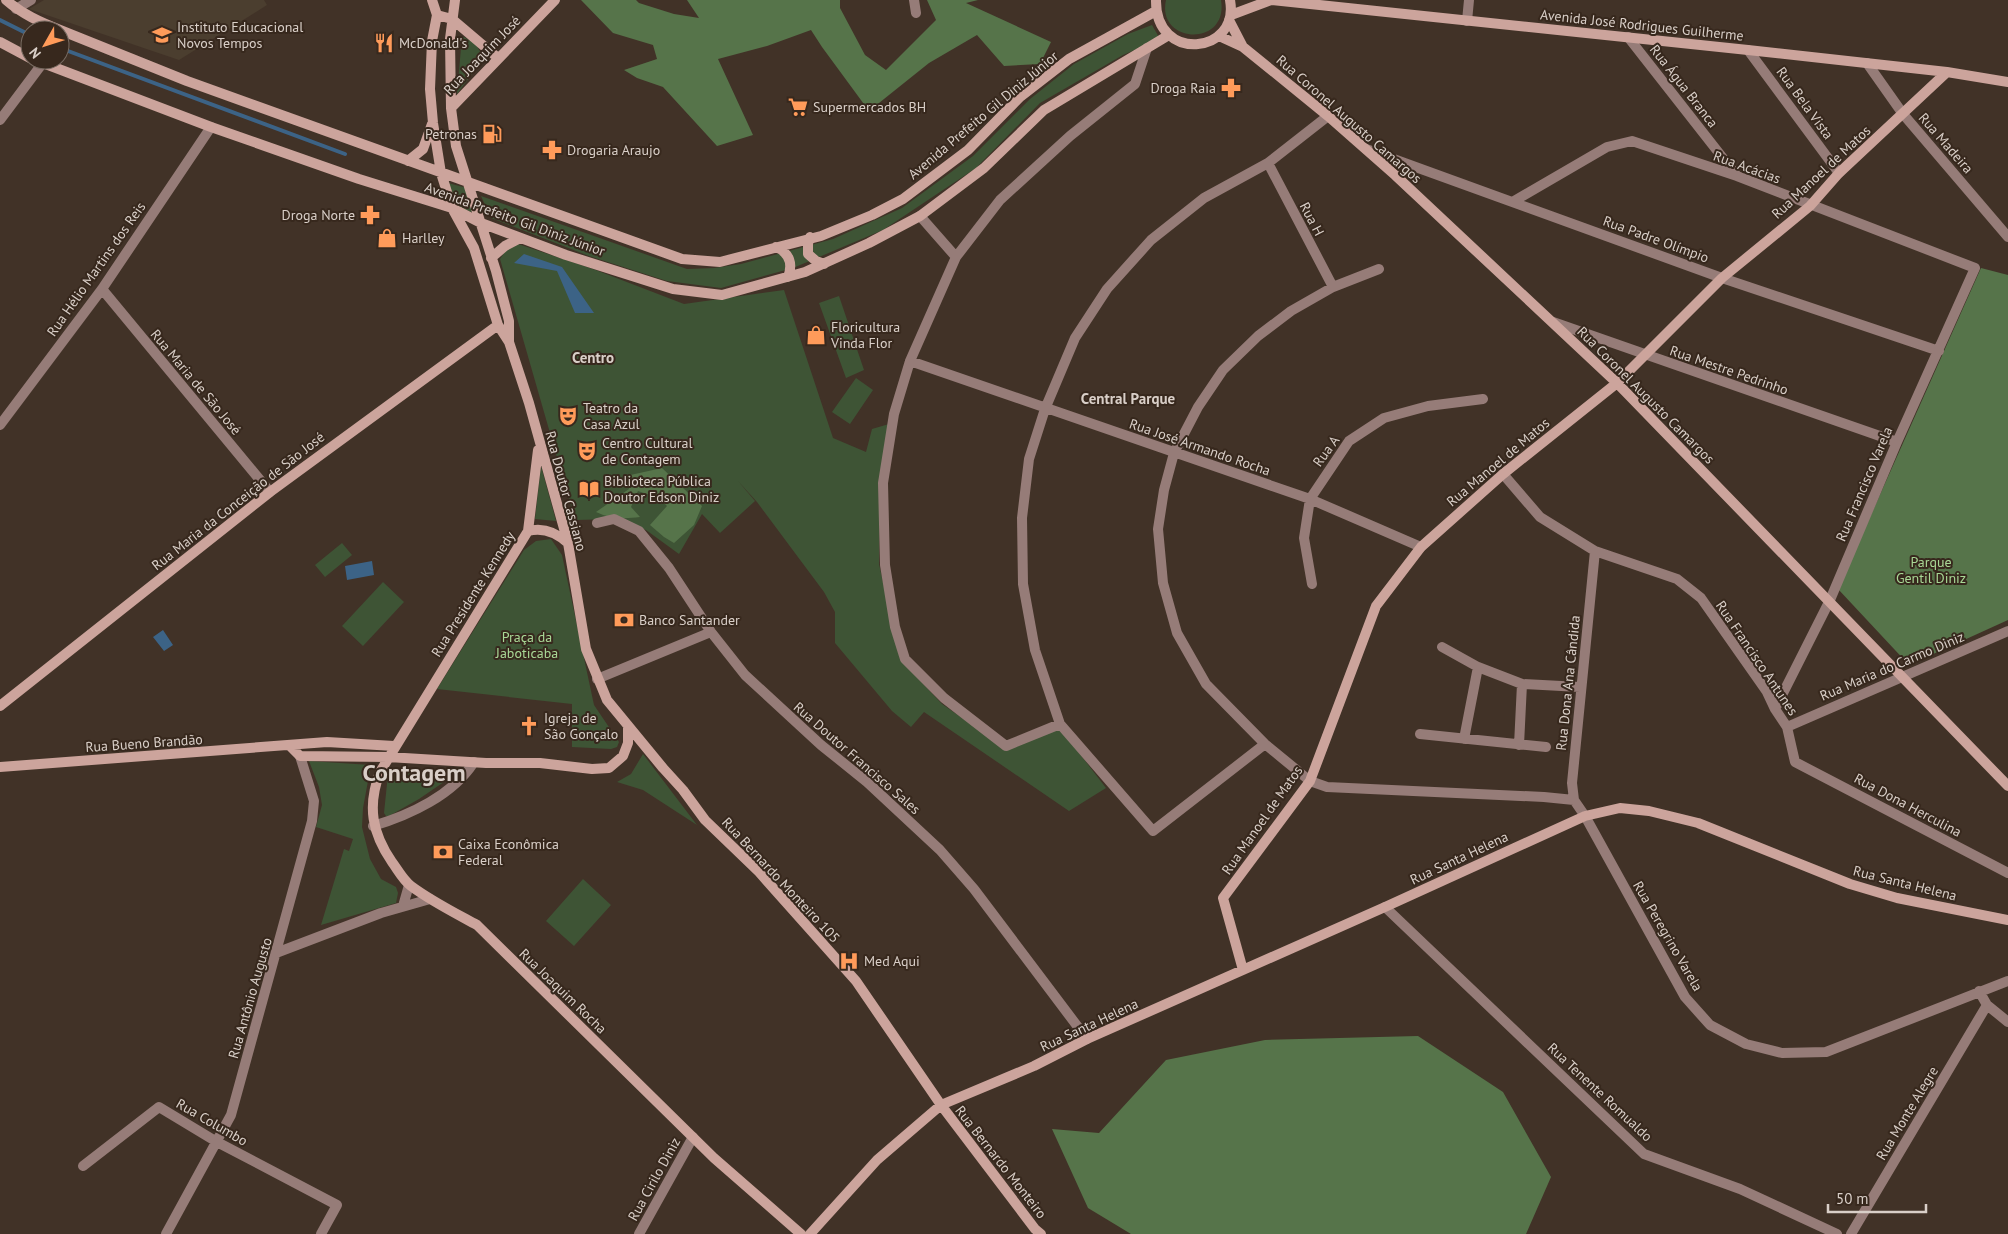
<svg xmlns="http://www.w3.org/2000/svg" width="2008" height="1234" font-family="'PT Sans',sans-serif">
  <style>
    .education { fill: #4b3e2f }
    .green { fill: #3e5435 }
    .forest { fill: #56744a }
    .water { fill: #3c6386 }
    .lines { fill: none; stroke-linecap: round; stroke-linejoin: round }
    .stream { stroke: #3c6386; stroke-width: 4 }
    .street { stroke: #967c78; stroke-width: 10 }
    .secondary { stroke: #cca49c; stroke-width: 10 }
    .labels { text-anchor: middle; stroke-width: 4; stroke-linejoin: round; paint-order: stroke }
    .street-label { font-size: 14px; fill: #d9cfc8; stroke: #37281d }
    .poi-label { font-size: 14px; fill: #d9cfc8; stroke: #37281d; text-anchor: start }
    .park-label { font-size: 14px; fill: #a9d896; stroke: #37281d }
    .neighbourhood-label { font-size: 15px; font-weight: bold; fill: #d9cfc8; stroke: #37281d }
    .town-label { font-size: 24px; font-weight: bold; fill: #d9cfc8; stroke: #37281d }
  </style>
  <rect width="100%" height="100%" fill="#413227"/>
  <path class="education" d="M44 0H264L267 5 179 60 29 9Z"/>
  <path class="green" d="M1166 0H1221C1229 48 1156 44 1166 0Z
    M1152 25 1160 39 1123 55 1040 103 976 168 883 230 793 268 721 288 667 281 589 256 491 218 481 196 687 269 714 268 741 264 833 239 902 208 973 156 1030 99 1074 64 1128 34Z
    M462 36 475 43 484 58 457 94Z
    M448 183 467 188 474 213 453 205Z
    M518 244 593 269 684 304 784 290 833 438 866 452 872 429 889 424 880 478 879 564 900 659 942 704 1001 745 1060 728 1106 788 1069 811 924 712 911 727 892 711 835 643V612L824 592 757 502 738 481 755 501 720 533 702 514 679 554 646 530 615 519 575 520 500 259 506 250Z
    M839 296 864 370 846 378 819 303Z
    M856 378 873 390 850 424 832 412Z
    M541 466 556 521 535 519Z
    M551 539 562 555 594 705 619 742 617 747 611 749 572 747V704L437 689 524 550 536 541Z
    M342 543 352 555 325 577 315 565Z
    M383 582 404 602 363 646 342 626Z
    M643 754 697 825 643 790 617 782 631 774Z
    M309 761 371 765 363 808 362 827 370 859 381 879 396 887 398 893 396 903 321 925 344 849 349 851 353 839 316 827 322 805 319 787Z
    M460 771 419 799 389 816H386L384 813 388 774Z
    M583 879 611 905 574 946 546 921Z"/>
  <path class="forest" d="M581 0H636L639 3 674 14 699 18 687 0H840V8L865 55 886 70 936 20 927 0H978L966 3 1051 42 1040 64 1004 66 977 35 929 63 869 111 822 47 811 30 767 46 718 59 753 135 717 146 663 87 637 78 624 70 657 59 653 45 613 33Z
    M1981 268 2008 275V620L1909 665 1838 589Z
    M662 468 702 506 694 525 674 543 664 537 650 525 667 506 659 498 638 491 631 507 640 517C624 519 611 519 596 512L629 489 626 476Z
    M1418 1036 1503 1092 1551 1177 1526 1234H1131L1088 1208 1052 1129 1099 1133 1166 1060 1265 1040Z"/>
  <path class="water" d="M524 254 562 267 594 313H575L557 271 514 263Z
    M372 561 374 575 347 580 345 566Z
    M163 630 173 645 164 651 153 637Z"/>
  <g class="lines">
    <path class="stream" d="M0 20 30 35
      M60 48 345 154"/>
    <path class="street" d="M914 0 916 13
      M16 9 31 0
      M1467 21 1469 0
      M1628 37 1737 176
      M1748 50 1839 173
      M1867 63 1903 114 2008 237
      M0 120 42 64
      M1366 149 1722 278 1939 351
      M1268 163 1333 287
      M1514 201 1607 147 1632 141 1737 176 1975 268 1897 442 1830 600 1775 709
      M920 216 956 257
      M1379 269 1333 287 1291 311 1258 336 1223 370 1198 407 1174 453 1164 490 1158 529 1163 583 1177 633 1206 684 1265 744 1310 781 1327 787 1544 797 1574 800
      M102 289 270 492
      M1553 322 1897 442
      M910 361 1310 499 1421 547
      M0 425 102 289 211 127
      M1503 474 1540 517 1595 551 1677 579 1701 598 1767 692 1775 709 1787 727 1795 762 2008 873
      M597 523 614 519 639 531 669 568 711 632 745 675 821 745 867 782 940 850 974 889 1087 1039
      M1595 551 1572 783 1574 800 1585 816 1685 997 1710 1025 1746 1044 1782 1053 1826 1052 2008 981
      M1312 584 1304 538 1310 499 1349 441 1384 418 1428 406 1483 399
      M1442 647 1478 667 1522 684 1580 687
      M597 679 711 632
      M1060 724 1006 746 944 698 905 659 895 627 885 565 883 483 894 414 910 361 956 257 1000 200 1070 136 1135 84 1147 48
      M1787 727 2008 631
      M1420 734 1546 747
      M1464 739 1478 667
      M1265 744 1153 831 1060 724 1035 650 1023 584 1022 518 1029 459 1045 409 1075 338 1107 289 1151 240 1204 198 1268 163 1328 116
      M1519 745 1522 684
      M373 826C410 815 453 795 474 762
      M403 906 409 885
      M1385 907 1644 1154 1740 1189 1837 1234
      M276 953 381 913 430 899
      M1979 991 1987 1005 2008 1022
      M83 1166 159 1107 217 1142 337 1205 321 1234
      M166 1234 231 1115 312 821 314 801 300 756
      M639 1234 693 1137
      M1851 1234 1987 1005"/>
    <path class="secondary" d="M6 0C22 14 40 22 60 30
      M432 0 437 15 432 41 430 89 433 123 441 173 452 208 474 248 498 325 509 342 529 403 568 543 586 649 607 700 663 768 683 790 705 820 759 872 856 981 941 1105 1035 1229 1041 1234
      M455 0 450 39 451 108 456 146 496 271 509 321V341
      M1156 0C1155 63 1240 55 1230 0
      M1272 0 1748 50 1947 72 2008 82
      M437 15 452 19 498 58
      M1231 15 1271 0
      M1229 20 1243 47
      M60 30 187 81 682 259 720 262 821 236 872 215 903 199 968 150 1020 97 1069 59 1156 11
      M1219 36 1243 47 1328 116 1395 175 1617 383 2008 786
      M0 42 30 58
      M35 60 211 127 359 179 452 208 481 223 566 255 673 289 722 295 805 272 869 243 920 216 984 168 1044 110 1169 35
      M451 108 555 0
      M408 161 423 149 432 124
      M810 237 808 244V254L816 261 824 264
      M776 247C790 253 793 264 788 277
      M491 258 505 246 520 238
      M538 450 528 531 380 772C367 806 372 833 392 862 398 870 403 880 411 886 431 901 455 913 477 925L714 1158 801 1234
      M528 531C543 527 557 533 568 543
      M0 706 270 492 498 325
      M290 746 300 756 388 757 486 763H540L592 769 609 768 623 756 628 743V728
      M0 767 327 742 394 746
      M1243 970 1223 898 1310 781 1376 606 1421 547 1503 474 1617 383 1722 278 1810 206 1839 173 1947 72
      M810 1234 877 1160 941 1105 1034 1066 1087 1039 1385 907 1585 816 1620 808 1649 811 1698 823 1850 884 1897 898 2008 920"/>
  </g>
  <defs>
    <symbol id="school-bare" viewBox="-9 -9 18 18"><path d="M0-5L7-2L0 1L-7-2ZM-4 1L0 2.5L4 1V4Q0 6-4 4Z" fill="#ff9b5a" stroke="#37281d" stroke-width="2.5" paint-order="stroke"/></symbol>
    <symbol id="restaurant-bare" viewBox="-9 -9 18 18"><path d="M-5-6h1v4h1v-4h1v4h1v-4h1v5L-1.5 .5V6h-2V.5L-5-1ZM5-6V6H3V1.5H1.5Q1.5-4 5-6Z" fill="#ff9b5a" stroke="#37281d" stroke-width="2.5" paint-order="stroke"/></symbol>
    <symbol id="pharmacy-bare" viewBox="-9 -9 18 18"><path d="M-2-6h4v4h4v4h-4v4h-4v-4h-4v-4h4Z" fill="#ff9b5a" stroke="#37281d" stroke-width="2.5" paint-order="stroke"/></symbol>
    <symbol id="supermarket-bare" viewBox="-9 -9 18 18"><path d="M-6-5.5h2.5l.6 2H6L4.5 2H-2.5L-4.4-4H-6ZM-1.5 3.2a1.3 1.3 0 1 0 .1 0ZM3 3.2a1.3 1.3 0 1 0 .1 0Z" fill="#ff9b5a" stroke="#37281d" stroke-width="2.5" paint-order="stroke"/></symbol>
    <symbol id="fuel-bare" viewBox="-9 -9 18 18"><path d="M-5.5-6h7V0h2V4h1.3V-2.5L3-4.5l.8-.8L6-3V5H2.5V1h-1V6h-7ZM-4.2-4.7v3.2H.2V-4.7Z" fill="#ff9b5a" stroke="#37281d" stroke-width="2.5" paint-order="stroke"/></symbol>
    <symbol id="shop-bare" viewBox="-9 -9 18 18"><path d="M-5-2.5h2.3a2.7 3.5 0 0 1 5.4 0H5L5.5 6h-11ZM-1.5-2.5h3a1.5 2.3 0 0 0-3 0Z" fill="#ff9b5a" stroke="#37281d" stroke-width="2.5" paint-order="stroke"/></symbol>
    <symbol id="theatre-bare" viewBox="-9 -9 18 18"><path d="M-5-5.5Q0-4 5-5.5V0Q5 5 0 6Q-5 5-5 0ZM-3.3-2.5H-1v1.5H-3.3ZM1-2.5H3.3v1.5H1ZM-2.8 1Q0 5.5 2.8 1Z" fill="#ff9b5a" stroke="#37281d" stroke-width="2.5" paint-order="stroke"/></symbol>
    <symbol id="library-bare" viewBox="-9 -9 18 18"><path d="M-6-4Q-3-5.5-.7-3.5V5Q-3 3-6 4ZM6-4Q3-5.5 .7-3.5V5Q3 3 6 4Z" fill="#ff9b5a" stroke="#37281d" stroke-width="2.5" paint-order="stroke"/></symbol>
    <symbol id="bank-bare" viewBox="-9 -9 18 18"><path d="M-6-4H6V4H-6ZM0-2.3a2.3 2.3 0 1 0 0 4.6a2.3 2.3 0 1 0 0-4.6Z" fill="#ff9b5a" stroke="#37281d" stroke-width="2.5" paint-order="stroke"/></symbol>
    <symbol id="church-bare" viewBox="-9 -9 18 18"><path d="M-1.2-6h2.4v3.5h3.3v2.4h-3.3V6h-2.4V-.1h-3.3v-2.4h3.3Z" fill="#ff9b5a" stroke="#37281d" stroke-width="2.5" paint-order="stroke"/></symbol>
    <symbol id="hospital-bare" viewBox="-9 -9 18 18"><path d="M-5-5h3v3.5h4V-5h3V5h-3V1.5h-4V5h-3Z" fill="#ff9b5a" stroke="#37281d" stroke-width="2.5" paint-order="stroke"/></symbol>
  </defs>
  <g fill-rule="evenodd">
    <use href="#school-bare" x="148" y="21" width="28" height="28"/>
    <use href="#restaurant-bare" x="370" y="29" width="28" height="28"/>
    <use href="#pharmacy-bare" x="1217" y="74" width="28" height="28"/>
    <use href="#supermarket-bare" x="784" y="93" width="28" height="28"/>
    <use href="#fuel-bare" x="478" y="120" width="28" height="28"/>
    <use href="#pharmacy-bare" x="538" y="136" width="28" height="28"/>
    <use href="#pharmacy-bare" x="356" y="201" width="28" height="28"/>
    <use href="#shop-bare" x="373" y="224" width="28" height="28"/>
    <use href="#shop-bare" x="802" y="321" width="28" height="28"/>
    <use href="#theatre-bare" x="554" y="402" width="28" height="28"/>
    <use href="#theatre-bare" x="573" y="437" width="28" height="28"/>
    <use href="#library-bare" x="575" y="475" width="28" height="28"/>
    <use href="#bank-bare" x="610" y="606" width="28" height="28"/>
    <use href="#church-bare" x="515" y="712" width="28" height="28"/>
    <use href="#bank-bare" x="429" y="838" width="28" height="28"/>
    <use href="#hospital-bare" x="835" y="947" width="28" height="28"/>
  </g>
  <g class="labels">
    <g class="street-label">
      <text transform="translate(1642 25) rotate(6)" y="5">Avenida José Rodrigues Guilherme</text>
      <text transform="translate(482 55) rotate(-46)" y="5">Rua Joaquim José</text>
      <text transform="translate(1684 86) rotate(52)" y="5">Rua Água Branca</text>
      <text transform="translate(1805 103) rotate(54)" y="5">Rua Bela Vista</text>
      <text transform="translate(983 115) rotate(-40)" y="5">Avenida Prefeito Gil Diniz Júnior</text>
      <text transform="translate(1349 119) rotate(41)" y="5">Rua Coronel Augusto Camargos</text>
      <text transform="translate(1946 143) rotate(49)" y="5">Rua Madeira</text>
      <text transform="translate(1747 167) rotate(20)" y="5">Rua Acácias</text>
      <text transform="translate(1821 172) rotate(-43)" y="5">Rua Manoel de Matos</text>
      <text transform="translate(515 219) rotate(20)" y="5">Avenida Prefeito Gil Diniz Júnior</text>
      <text transform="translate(1312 219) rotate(62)" y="5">Rua H</text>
      <text transform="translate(1656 239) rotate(20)" y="5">Rua Padre Olímpio</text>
      <text transform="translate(96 269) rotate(-55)" y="5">Rua Hélio Martins dos Reis</text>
      <text transform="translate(1729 370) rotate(19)" y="5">Rua Mestre Pedrinho</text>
      <text transform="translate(196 382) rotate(50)" y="5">Rua Maria de São José</text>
      <text transform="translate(1646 395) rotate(45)" y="5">Rua Coronel Augusto Camargos</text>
      <text transform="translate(1200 447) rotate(19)" y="5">Rua José Armando Rocha</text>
      <text transform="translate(1326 451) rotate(-54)" y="5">Rua A</text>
      <text transform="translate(1498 462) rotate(-40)" y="5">Rua Manoel de Matos</text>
      <text transform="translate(1864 484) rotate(-67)" y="5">Rua Francisco Varela</text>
      <text transform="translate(566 491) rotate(75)" y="5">Rua Doutor Cassiano</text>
      <text transform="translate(238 501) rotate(-38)" y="5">Rua Maria da Conceição de São José</text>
      <text transform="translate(473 594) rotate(-58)" y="5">Rua Presidente Kennedy</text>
      <text transform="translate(1757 658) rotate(56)" y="5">Rua Francisco Antunes</text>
      <text transform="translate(1892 666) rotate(-23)" y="5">Rua Maria do Carmo Diniz</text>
      <text transform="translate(1568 683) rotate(-84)" y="5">Rua Dona Ana Cândida</text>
      <text transform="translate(144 743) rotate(-4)" y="5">Rua Bueno Brandão</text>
      <text transform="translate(857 758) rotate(41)" y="5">Rua Doutor Francisco Sales</text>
      <text transform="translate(1908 805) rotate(28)" y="5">Rua Dona Herculina</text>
      <text transform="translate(1262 820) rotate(-55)" y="5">Rua Manoel de Matos</text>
      <text transform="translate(1459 858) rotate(-25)" y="5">Rua Santa Helena</text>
      <text transform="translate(781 880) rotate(47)" y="5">Rua Bernardo Monteiro 105</text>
      <text transform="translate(1905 883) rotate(14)" y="5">Rua Santa Helena</text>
      <text transform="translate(1668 936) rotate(60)" y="5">Rua Peregrino Varela</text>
      <text transform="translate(563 991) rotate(44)" y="5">Rua Joaquim Rocha</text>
      <text transform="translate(250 998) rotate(-74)" y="5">Rua Antônio Augusto</text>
      <text transform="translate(1089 1025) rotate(-25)" y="5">Rua Santa Helena</text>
      <text transform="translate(1600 1092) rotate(43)" y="5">Rua Tenente Romualdo</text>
      <text transform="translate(1907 1113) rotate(-59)" y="5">Rua Monte Alegre</text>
      <text transform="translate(212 1122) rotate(30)" y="5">Rua Columbo</text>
      <text transform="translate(1001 1162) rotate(52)" y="5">Rua Bernardo Monteiro</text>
      <text transform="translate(654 1179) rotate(-61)" y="5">Rua Cirilo Diniz</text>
    </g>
    <g class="poi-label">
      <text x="177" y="32">Instituto Educacional<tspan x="177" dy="16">Novos Tempos</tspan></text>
      <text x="399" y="48">McDonald's</text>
      <text x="1216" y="93" text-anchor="end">Droga Raia</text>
      <text x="813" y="112">Supermercados BH</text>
      <text x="477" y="139" text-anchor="end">Petronas</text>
      <text x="567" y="155">Drogaria Araujo</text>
      <text x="355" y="220" text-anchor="end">Droga Norte</text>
      <text x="402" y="243">Harlley</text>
      <text x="831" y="332">Floricultura<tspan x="831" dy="16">Vinda Flor</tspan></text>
      <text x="583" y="413">Teatro da<tspan x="583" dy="16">Casa Azul</tspan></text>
      <text x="602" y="448">Centro Cultural<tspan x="602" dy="16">de Contagem</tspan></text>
      <text x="604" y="486">Biblioteca Pública<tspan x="604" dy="16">Doutor Edson Diniz</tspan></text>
      <text x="639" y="625">Banco Santander</text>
      <text x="544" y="723">Igreja de<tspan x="544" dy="16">São Gonçalo</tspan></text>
      <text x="458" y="849">Caixa Econômica<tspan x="458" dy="16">Federal</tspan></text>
      <text x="864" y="966">Med Aqui</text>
    </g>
    <g class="park-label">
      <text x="1931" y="567">Parque<tspan x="1931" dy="16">Gentil Diniz</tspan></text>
      <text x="527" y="642">Praça da<tspan x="527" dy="16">Jaboticaba</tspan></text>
    </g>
    <g class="neighbourhood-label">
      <text x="593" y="363">Centro</text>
      <text x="1128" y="404">Central Parque</text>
    </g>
    <g class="town-label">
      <text x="414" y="781">Contagem</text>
    </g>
  </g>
  <g transform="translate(45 45) rotate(231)"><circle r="24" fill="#37281d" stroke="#786b61"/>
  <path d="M0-4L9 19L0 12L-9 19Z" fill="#ff9b5a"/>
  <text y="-8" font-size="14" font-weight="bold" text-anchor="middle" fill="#d9cfc8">N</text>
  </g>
  <path d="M1828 1204v8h98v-8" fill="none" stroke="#d9cfc8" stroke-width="2.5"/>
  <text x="1836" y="1204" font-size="15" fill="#d9cfc8" stroke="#37281d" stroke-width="4" paint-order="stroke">50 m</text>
</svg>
